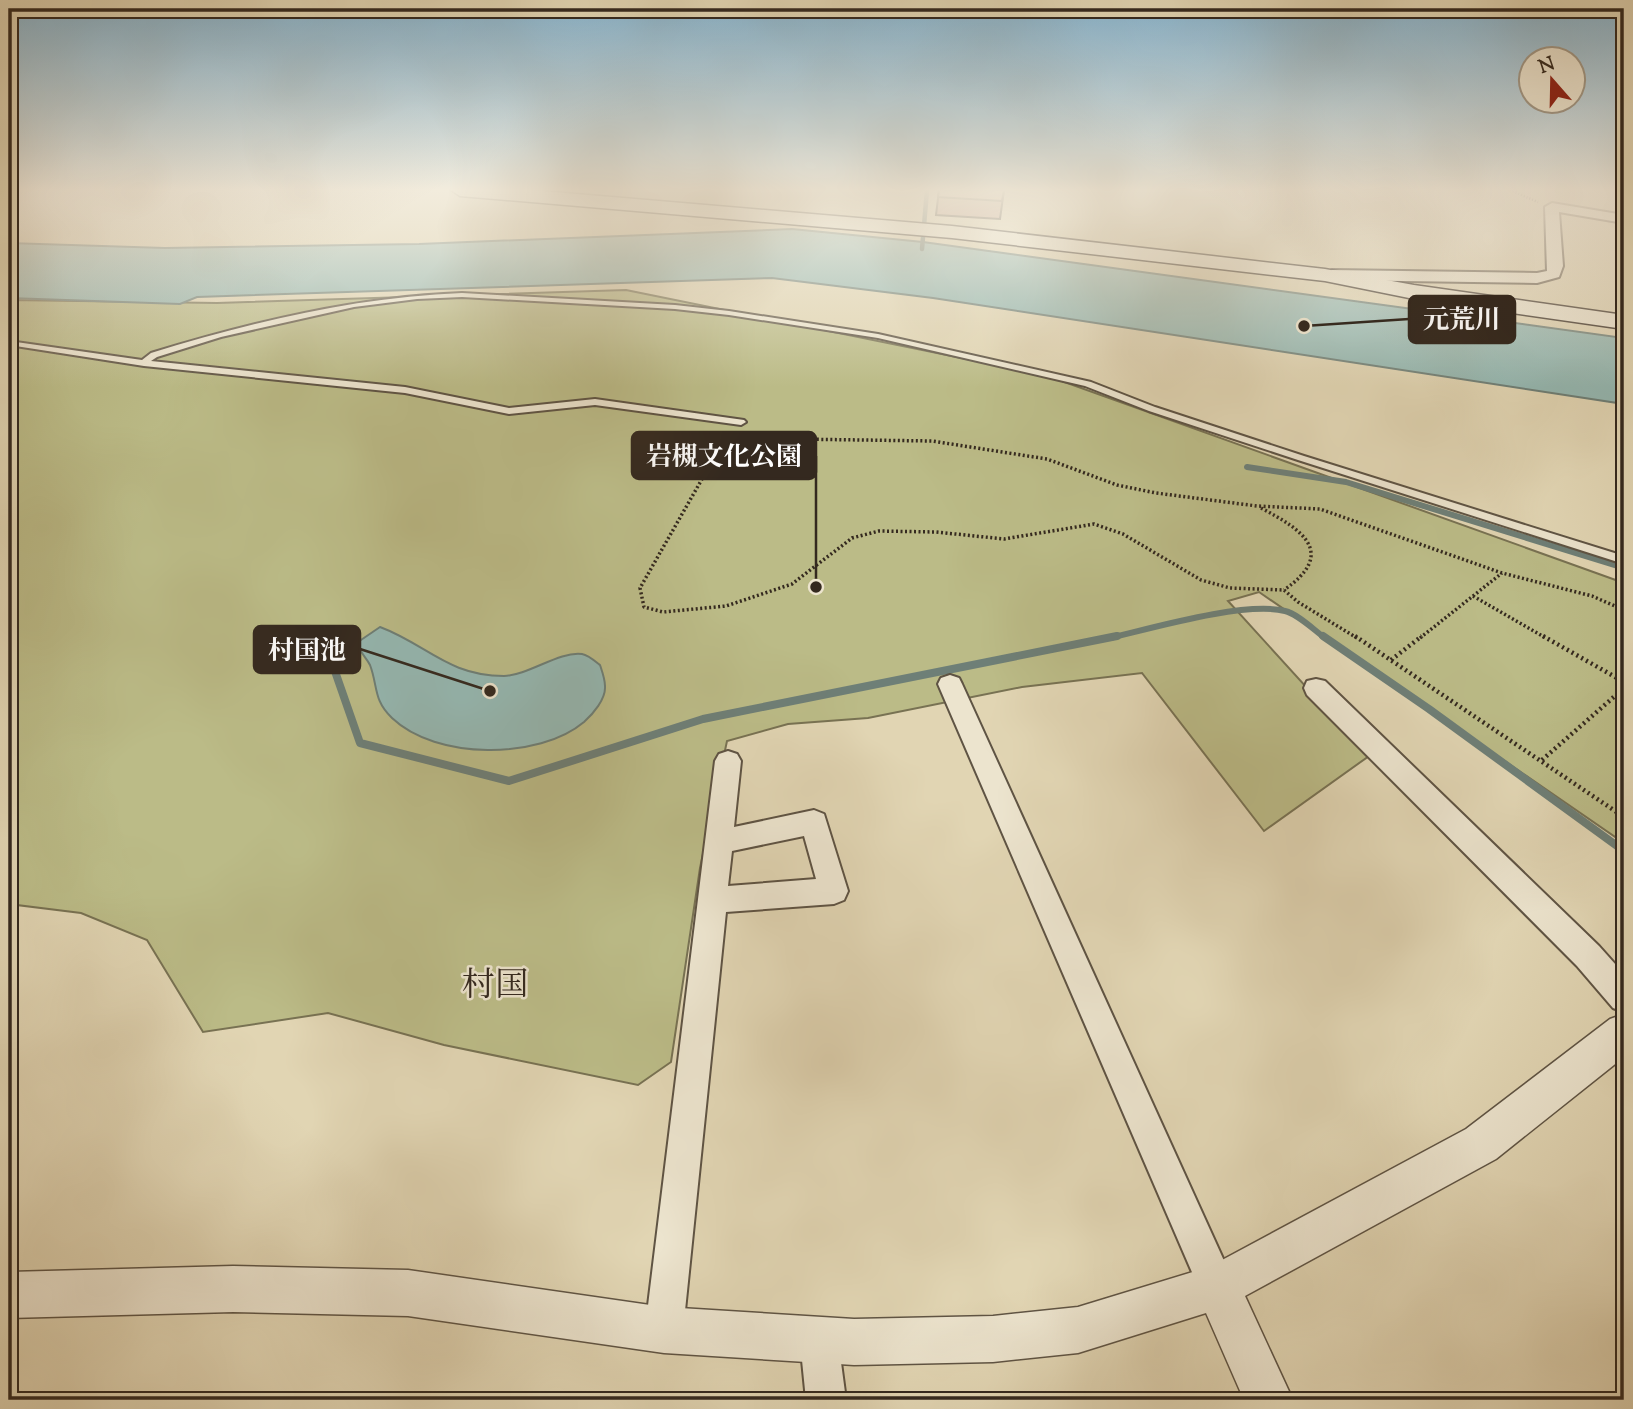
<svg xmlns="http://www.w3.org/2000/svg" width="1633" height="1409" font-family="'Sorts Mill Goudy','Noto Serif JP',serif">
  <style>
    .green { fill: #bbbb87; stroke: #787253; stroke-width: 2 }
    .water { fill: #95b8b2; stroke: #6e7f77; stroke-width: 2 }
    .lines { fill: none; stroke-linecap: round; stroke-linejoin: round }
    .stream-far2 { stroke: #6e7f77; stroke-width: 4.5 }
    .stream-far1 { stroke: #6e7f77; stroke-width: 6 }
    .stream { stroke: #6e7f77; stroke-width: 8 }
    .service-casing { stroke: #5f5444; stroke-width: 4 }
    .minor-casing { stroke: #5f5444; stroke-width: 4 }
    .tertiary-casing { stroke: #5f5444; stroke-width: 3 }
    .secondary-casing { stroke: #34291f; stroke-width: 3 }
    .path-far2 { stroke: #34291f; stroke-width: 2.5; stroke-dasharray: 1 2; stroke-linecap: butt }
    .path-far1 { stroke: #34291f; stroke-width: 3.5; stroke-dasharray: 2 2.5; stroke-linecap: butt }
    .path { stroke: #34291f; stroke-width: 4.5; stroke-dasharray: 2 3.5; stroke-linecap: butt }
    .service { fill: #ece4ce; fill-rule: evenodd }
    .minor { fill: #ece4ce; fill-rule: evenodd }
    .tertiary { fill: #ece4ce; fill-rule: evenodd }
    .secondary { fill: #ece4ce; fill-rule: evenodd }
    .wall { fill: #c19580; stroke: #34291f; stroke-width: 2 }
    .building { fill: #e0ad95; stroke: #34291f; stroke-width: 2 }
    .labels { text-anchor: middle; stroke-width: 5; stroke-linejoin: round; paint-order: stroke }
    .near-quarter-label { font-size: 33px; fill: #34291f; stroke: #ece4ce }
    .leader { fill: none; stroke: #34291f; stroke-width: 2.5 }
    .callout-dot { fill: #34291f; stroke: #ece4ce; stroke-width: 2.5 }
    .callout { fill: #34291f; stroke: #34291f; stroke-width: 2.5 }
    .callout-label { font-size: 26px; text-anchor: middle; font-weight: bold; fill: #fff }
  </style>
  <rect width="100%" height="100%" fill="#e1d5b3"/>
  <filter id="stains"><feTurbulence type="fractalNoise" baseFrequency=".00286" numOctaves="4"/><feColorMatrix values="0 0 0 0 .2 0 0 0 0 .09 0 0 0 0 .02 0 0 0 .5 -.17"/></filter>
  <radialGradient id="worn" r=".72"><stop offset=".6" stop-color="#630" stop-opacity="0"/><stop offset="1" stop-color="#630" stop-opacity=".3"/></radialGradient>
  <path class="green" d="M626 290 1045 375 1624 583V843L1259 592 1228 601 1369 756 1264 831 1142 673 1022 687 868 718 788 724 727 741 700 868 671 1062 638 1085 444 1045 328 1013 203 1032 147 940 81 913 9 904V300L217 303Z"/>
  <path class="water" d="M792 229 923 242 1624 338V404L933 298 772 278 197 297 180 304 9 298V243L165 248 419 244Z
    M380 627C426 644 448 676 504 676 529 675 559 651 582 654 588 655 595 661 600 665 602 671 605 679 605 686 606 699 593 714 584 722 539 760 436 760 392 718 373 700 378 686 370 665 366 657 358 651 358 642Z"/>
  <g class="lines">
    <path class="stream-far2" d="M922 249 927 190"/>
    <path class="stream-far1" d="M1247 467 1346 482 1624 568
      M1110 638C1152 628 1245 601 1285 611 1298 614 1314 630 1325 638"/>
    <path class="stream" d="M1323 636 1429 709 1624 851
      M330 657 360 743 509 781 703 719 1117 636"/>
    <defs>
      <path id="service" d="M462 293 675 305 729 311 878 334 1091 382 1155 407 1304 456 1624 556V564L1298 460 1149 411 1085 386 878 338 729 315 675 309 462 297 417 299 354 307 221 337 157 357 151 361 405 387 509 408 595 399 744 420 746 422 741 425 595 405 509 414 405 393 144 366 9 345V341L142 360 151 353C252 322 356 297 462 293Z"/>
      <path id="minor" d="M1552 203 1624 215V223L1559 212 1563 266 1559 277 1537 283 1332 280 1324 275 1332 270 1537 273 1547 271 1545 207Z
        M950 675 959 678 962 684 1230 1274 1236 1287 1230 1300 1217 1306 1204 1300 938 684 941 678Z
        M1316 679 1325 681 1599 946 1624 974V1012L1613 1008 1577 966 1307 695 1304 688 1307 681Z
        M728 751 737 754 741 761 734 827 814 810 824 814 848 891 844 900 834 904 726 912 683 1330 677 1343 664 1349 651 1343 645 1330 715 761 719 754ZM804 836 816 879 728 886 732 851Z
        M819 1321 833 1326 838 1340 846 1400H806L800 1340 805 1326Z"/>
      <path id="tertiary" d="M1624 1014V1057L1496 1159 1245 1296 1293 1400H1244L1206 1313 1078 1353 993 1362 854 1365 664 1353 408 1316 233 1312 9 1318V1272L233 1266 408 1270 664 1307 854 1319 993 1316 1078 1307 1209 1267 1466 1129 1610 1019Z"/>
      <path id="secondary" d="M451 190H530L952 226 1325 269 1414 285 1624 315V329L1414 299 1325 281 952 238 460 196Z"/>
    </defs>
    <use href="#service" class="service-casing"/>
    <use href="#minor" class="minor-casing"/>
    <use href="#tertiary" class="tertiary-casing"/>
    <use href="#secondary" class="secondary-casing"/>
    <path class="path-far2" d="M1510 190 1538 202"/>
    <path class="path-far1" d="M1261 508C1303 530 1337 553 1284 590
      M1473 596 1546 638
      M1357 638 1298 602 1284 590 1230 588 1201 580 1123 534 1094 524 1004 539 936 532 879 531 852 538 792 584 726 606 663 612 644 607 640 588 710 465 735 464 768 456 793 439 932 441 1047 459 1117 485 1156 493 1257 506 1320 509 1502 573 1592 596 1624 610
      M1420 638 1502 573"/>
    <path class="path" d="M1355 636 1624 817
      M1543 636 1624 682
      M1391 660 1422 636
      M1542 760 1624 688"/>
    <use href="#service" class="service"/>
    <use href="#minor" class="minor"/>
    <use href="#tertiary" class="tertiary"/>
    <use href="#secondary" class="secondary"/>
  </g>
  <path class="wall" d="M939 190H1004L1000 219 936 215Z"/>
  <path class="building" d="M939 190H1004L1002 201 938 197Z"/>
  <linearGradient id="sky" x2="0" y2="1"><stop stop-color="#87b6d2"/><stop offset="0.49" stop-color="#f2ecdd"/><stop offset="1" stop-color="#f2ecdd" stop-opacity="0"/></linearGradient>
  <rect width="1633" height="387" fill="url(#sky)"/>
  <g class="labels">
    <g class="near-quarter-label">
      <text x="495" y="995">村国</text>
    </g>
  </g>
  <path class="leader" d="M1304 326L1409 319M816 587L816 456M490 691L360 649"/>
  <g class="callout-dot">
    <circle cx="1304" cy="326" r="7"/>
    <circle cx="816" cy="587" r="7"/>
    <circle cx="490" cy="691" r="7"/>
  </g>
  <g class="callout">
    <rect x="1409" y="296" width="106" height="47" rx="7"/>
    <rect x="632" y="432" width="184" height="47" rx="7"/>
    <rect x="254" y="626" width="106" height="47" rx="7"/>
  </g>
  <g class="callout-label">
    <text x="1462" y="328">元荒川</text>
    <text x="724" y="465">岩槻文化公園</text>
    <text x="307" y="659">村国池</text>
  </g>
  <rect width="1633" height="1409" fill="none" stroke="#e1d5b3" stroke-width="35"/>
  <rect x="10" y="10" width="1612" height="1388" fill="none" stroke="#34291f" stroke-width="3.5"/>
  <rect x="18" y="18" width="1598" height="1374" fill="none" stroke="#34291f" stroke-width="2"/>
  <g transform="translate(1552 80) rotate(340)"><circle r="33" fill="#ece4ce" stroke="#a29988" stroke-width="2"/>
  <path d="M0-5L12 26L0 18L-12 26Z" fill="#8f2418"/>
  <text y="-10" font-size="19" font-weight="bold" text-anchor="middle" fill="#34291f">N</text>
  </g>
  <rect width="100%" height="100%" filter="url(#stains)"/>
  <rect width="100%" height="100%" fill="url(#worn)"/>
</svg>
